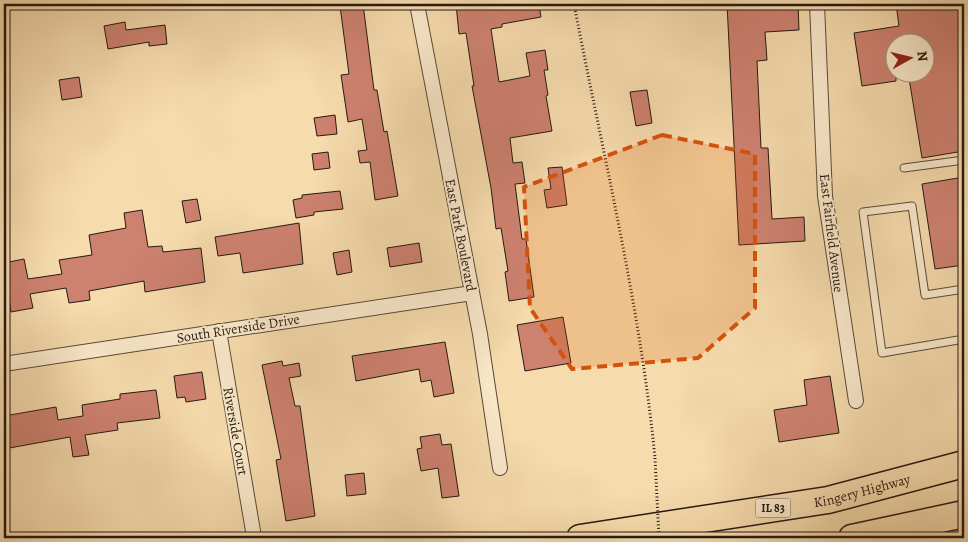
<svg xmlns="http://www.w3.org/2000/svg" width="968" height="542" font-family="Alegreya,serif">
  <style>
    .grass { fill: url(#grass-tufts); stroke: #6e6d4f }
    .building { fill: #cd816f; stroke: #251911 }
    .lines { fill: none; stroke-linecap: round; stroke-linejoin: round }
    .lane-casing { stroke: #594a38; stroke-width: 9 }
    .street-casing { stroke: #594a38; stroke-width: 16 }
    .highway-casing { stroke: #251911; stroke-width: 29 }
    .path { stroke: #251911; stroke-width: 3; stroke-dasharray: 1 2.5; stroke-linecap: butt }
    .lane { stroke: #f9e8ca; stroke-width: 7 }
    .street { stroke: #f9e8ca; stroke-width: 14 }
    .highway { stroke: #f6dbad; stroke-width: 26 }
    .path-bridge { stroke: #251911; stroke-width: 3; stroke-dasharray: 1 2.5; stroke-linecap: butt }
    .marked { fill: #d4530c; fill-opacity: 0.2; stroke: #d4530c; stroke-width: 4; stroke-dasharray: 10 6; stroke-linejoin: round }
    .labels { text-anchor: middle; stroke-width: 4; stroke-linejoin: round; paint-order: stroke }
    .shield { fill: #f9e8ca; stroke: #655748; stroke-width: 1 }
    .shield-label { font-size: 12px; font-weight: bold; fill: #251911 }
    .street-label { font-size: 14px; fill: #251911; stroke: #f9e8ca }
  </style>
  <defs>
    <pattern id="grass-tufts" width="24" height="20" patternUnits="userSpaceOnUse" patternTransform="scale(1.25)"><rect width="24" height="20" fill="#b8c18d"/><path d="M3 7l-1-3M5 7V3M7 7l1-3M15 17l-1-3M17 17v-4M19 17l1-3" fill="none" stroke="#9ea579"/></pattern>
  </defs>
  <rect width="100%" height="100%" fill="#f6dbad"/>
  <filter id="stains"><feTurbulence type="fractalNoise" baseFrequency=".004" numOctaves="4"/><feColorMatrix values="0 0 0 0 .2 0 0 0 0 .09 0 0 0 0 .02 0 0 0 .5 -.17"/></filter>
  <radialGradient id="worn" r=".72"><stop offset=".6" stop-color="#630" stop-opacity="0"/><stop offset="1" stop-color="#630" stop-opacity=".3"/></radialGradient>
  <path class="grass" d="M964 525V538H904Z"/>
  <path class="building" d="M363 4 374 90H377L384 132 387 131 398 196 375 200 370 162 360 163 358 151 367 150 362 119 348 122 341 75 349 74 340 6Z
    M456 4H539L541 17 502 24V27L491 29 499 82 530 76 526 53 545 50 548 70H544L548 95 546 96 552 131 510 138 513 163 522 162 525 183 515 184 522 239H526L534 297 509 301 505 272 508 271 501 228 496 229 491 188 472 86H474L466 33 459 34Z
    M727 4H798L799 30 765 32 767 60 757 61 761 148H768L772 219 804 217 805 241 739 245Z
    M896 4H964V151L922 158 908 72H926V42H896V81L862 86 854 33 899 26Z
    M125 22 126 30 165 25 167 44 149 46V42L108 49 104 26Z
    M79 77 82 97 62 100 59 80Z
    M647 90 652 123 636 126 630 92Z
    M335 115 337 134 317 136 314 118Z
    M328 152 330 168 314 170 312 154Z
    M562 167 567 205 547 208 544 190 551 189 548 168Z
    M964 177V265L935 269 922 184Z
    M340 191 343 209 314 212V215L296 218 293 200 302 198V195Z
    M197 199 201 220 186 223 182 201Z
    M142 210 148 247 162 246 163 252 201 248 205 282 145 292 144 281 89 291 90 300 69 303 66 288 30 294 33 308 11 312 4 263 24 259 28 279 62 274 59 260 92 255 89 235 126 228 124 213Z
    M299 223 303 264 243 273 240 253 218 256 215 237Z
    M419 243 422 262 390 267 387 248Z
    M349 250 352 272 337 275 333 253Z
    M563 317 571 363 525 371 517 325Z
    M445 342 454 393 434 397 431 380 421 382 419 369 356 381 352 356Z
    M282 361 283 366 299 363 301 376 289 378 295 406H300L315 516 286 521 276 460 281 459 262 365Z
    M202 372 206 399 186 402 185 397 177 398 174 376Z
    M830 376 839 433 779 442 774 410 807 405 804 380Z
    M156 390 160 418 117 423 118 430 85 435 89 455 73 457 70 437 4 449V416L56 407 58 420 83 416 82 405 120 399V394Z
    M440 434 442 445 451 444 459 496 442 498 438 468 421 471 417 449 422 448 420 437Z
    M364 473 366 494 347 496 345 475Z"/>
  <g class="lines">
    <defs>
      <path id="lane" d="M904 168 964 160
        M964 289 925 295 912 206 863 212 882 353 964 339"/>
      <path id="street" d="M417 4 480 334 500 468
        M817 4 825 196 856 401
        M219 331 253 531
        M4 364 472 293"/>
      <g id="highway">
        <path id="s1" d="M580 538 828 500 964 464"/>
        <path d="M852 538 964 514"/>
      </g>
    </defs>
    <use href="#lane" class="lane-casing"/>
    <use href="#street" class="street-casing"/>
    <use href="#highway" class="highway-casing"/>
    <path class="path" d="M574 4C603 155 640 305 655 458"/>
    <use href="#lane" class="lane"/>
    <use href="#street" class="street"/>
    <use href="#highway" class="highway"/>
    <path class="path-bridge" d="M655 458 659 538"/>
  </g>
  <path class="marked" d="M662 135 755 154V308L698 358 572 369 530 308 524 187Z"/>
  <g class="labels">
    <rect class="shield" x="755.5" y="498.5" width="35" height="19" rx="4"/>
    <g class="shield-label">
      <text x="773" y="512">IL 83</text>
    </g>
    <g class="street-label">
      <text transform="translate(832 233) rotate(83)" y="5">East Fairfield Avenue</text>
      <text transform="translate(461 235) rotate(79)" y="5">East Park Boulevard</text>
      <text transform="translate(238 328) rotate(-9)" y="5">South Riverside Drive</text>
      <text transform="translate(236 431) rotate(80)" y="5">Riverside Court</text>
      <text dy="5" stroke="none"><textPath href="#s1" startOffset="286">Kingery Highway</textPath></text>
    </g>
  </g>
  <rect width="968" height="542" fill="none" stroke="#f6dbad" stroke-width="20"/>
  <rect x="5" y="5" width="958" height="532" fill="none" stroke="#251911" stroke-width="2.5"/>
  <rect x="10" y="10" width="948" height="522" fill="none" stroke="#251911"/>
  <g transform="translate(910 58) rotate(82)"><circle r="24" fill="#f9e8ca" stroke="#a49580"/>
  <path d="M0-4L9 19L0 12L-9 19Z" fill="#8f2418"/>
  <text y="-8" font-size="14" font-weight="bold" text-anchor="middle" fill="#251911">N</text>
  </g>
  <rect width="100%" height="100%" filter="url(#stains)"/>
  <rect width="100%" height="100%" fill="url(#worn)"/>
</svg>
